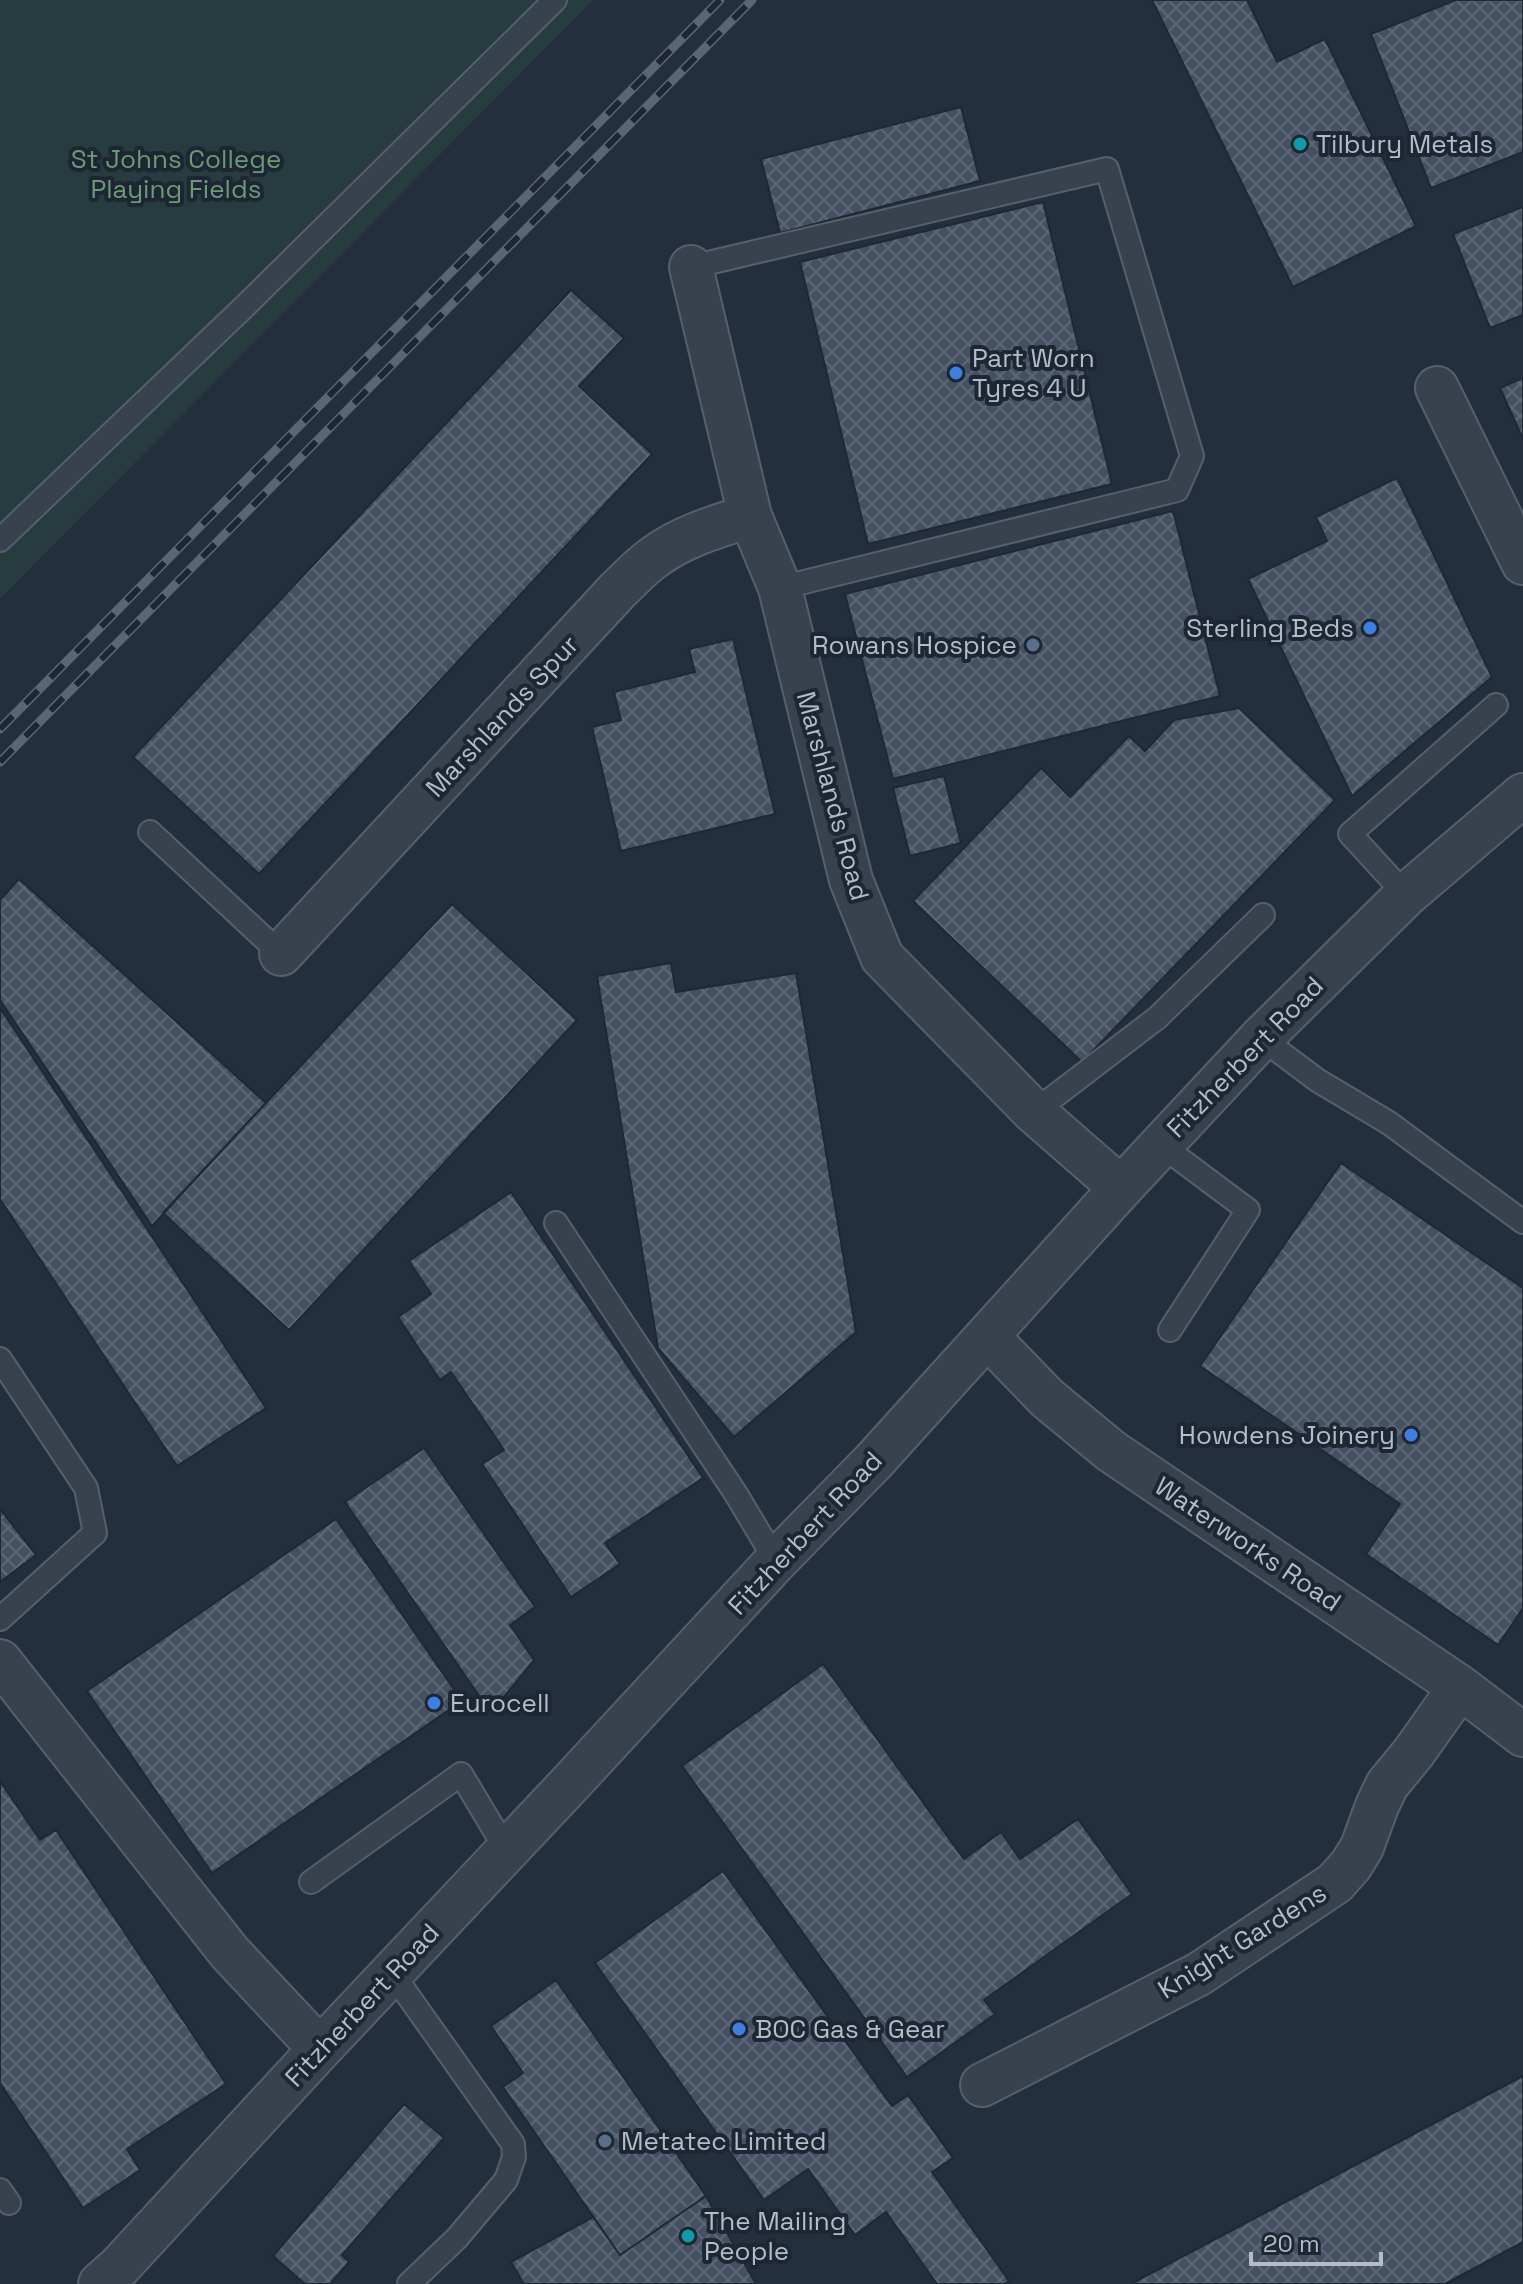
<svg xmlns="http://www.w3.org/2000/svg" width="1523" height="2284" font-family="'Space Grotesk',sans-serif">
  <style>
    .green { fill: #263c3f }
    .building { fill: url(#building-cross-hatch); stroke: #1f2835; stroke-width: 2 }
    .lines { fill: none; stroke-linecap: round; stroke-linejoin: round }
    .service-casing { stroke: #565f6c; stroke-width: 26 }
    .minor-casing { stroke: #565f6c; stroke-width: 46 }
    .service { stroke: #38414e; stroke-width: 22 }
    .minor { stroke: #38414e; stroke-width: 42 }
    .rail-casing { stroke: #5a6575; stroke-width: 9 }
    .rail { stroke: #1d2633; stroke-width: 6; stroke-dasharray: 18; stroke-linecap: butt }
    .culture-dot { fill: #0f9aa8; stroke: #1d2633; stroke-width: 3 }
    .shop-dot { fill: #3f7fe0; stroke: #1d2633; stroke-width: 3 }
    .service-dot { fill: #5c6f8a; stroke: #1d2633; stroke-width: 3 }
    .labels { text-anchor: middle; stroke-width: 8; stroke-linejoin: round; paint-order: stroke }
    .poi-label { font-size: 26px; fill: #b4bcc9; stroke: #1d2633; text-anchor: start }
    .park-label { font-size: 26px; fill: #6b9a76; stroke: #1d2633 }
    .street-label { font-size: 26px; fill: #b4bcc9; stroke: #1d2633 }
  </style>
  <defs>
    <pattern id="building-cross-hatch" width="8" height="8" patternUnits="userSpaceOnUse" patternTransform="scale(2)"><rect width="8" height="8" fill="#455162"/><path d="M0 0l8 8M0 8l8-8" fill="none" stroke="#5d6877"/></pattern>
  </defs>
  <rect width="100%" height="100%" fill="#242f3e"/>
  <path class="green" d="M0 0H593L0 599Z"/>
  <path class="building" d="M1152 0H1247L1277 62 1325 39 1416 226 1293 287Z
    M1456 0H1523V152L1431 188 1371 34Z
    M961 107 980 181 780 233 761 159Z
    M1043 202 1112 484 868 544 800 262Z
    M1523 207V315L1490 328 1453 234Z
    M571 290 624 338 579 386 652 454 259 874 133 757Z
    M1523 378V439L1500 388Z
    M1397 478 1492 677 1352 796 1248 579 1327 541 1316 517Z
    M1173 511 1220 696 893 779 845 594Z
    M733 639 775 814 621 851 592 727 621 720 614 692 695 672 689 649Z
    M1239 708 1335 800 1082 1062 913 901 1041 768 1070 797 1129 736 1145 751 1174 720Z
    M944 776 961 843 910 856 893 788Z
    M19 879 266 1103 152 1226 0 1000V900Z
    M452 904 577 1020 289 1330 163 1213Z
    M671 963 676 992 796 973 856 1332 734 1437 658 1348 597 976Z
    M0 1008 266 1408 177 1466 0 1199Z
    M1341 1163 1523 1288V1608L1498 1645 1366 1554 1400 1504 1200 1366Z
    M511 1192 703 1478 605 1543 620 1564 571 1597 482 1464 504 1450 451 1372 440 1380 398 1317 431 1294 409 1261Z
    M424 1448 535 1607 510 1625 534 1660 491 1713 345 1502Z
    M0 1509 36 1555 0 1582Z
    M336 1519 462 1701 212 1873 87 1691Z
    M823 1664 964 1859 1001 1832 1020 1859 1078 1819 1132 1894 984 2000 995 2014 907 2077 682 1766Z
    M0 1781 40 1840 56 1830 226 2084 127 2149 140 2170 83 2208 0 2083Z
    M723 1871 892 2106 908 2095 953 2158 932 2172 1009 2281 1005 2284H937L886 2212 855 2235 808 2169 764 2200 595 1963Z
    M556 1980 706 2196 620 2255 503 2087 523 2073 491 2026Z
    M1523 2076V2242L1445 2284H1131Z
    M404 2104 444 2138 342 2255 349 2262 330 2284H305L273 2256Z
    M706 2196 756 2284H524L511 2262 593 2217 620 2255Z"/>
  <g class="lines">
    <defs>
      <path id="service" d="M691 267 1107 169 1192 456 1177 490 780 588
        M0 540 244 307 555 0
        M150 832 281 954
        M1406 895 1350 834 1496 705
        M1261 1038 1317 1080 1389 1123 1523 1222
        M1034 1112 1157 1018 1263 915
        M1161 1145 1248 1210 1170 1330
        M556 1223 736 1494 776 1561
        M0 1359 86 1488 95 1533 0 1619
        M311 1882 461 1774 507 1851
        M392 1973 513 2144 514 2157 506 2180 457 2238 409 2284
        M0 2190 9 2203"/>
      <path id="minor" d="M691 267 750 516 780 588 851 880 882 957 1034 1112 1121 1188
        M1437 388 1523 563
        M281 954 618 590C630 579 642 565 656 556 683 536 718 526 750 516
        M987 1336 1047 1398 1111 1451 1460 1687 1523 1735
        M0 1661 230 1953 320 2049
        M982 2085 1199 1974 1335 1883 1351 1865 1362 1847 1377 1806 1387 1785 1414 1752 1460 1687
        M100 2284 119 2267 320 2049 567 1787 776 1561 873 1462 1121 1188 1261 1038 1406 895 1523 795"/>
    </defs>
    <use href="#service" class="service-casing"/>
    <use href="#minor" class="minor-casing"/>
    <use href="#service" class="service"/>
    <use href="#minor" class="minor"/>
    <defs>
      <path id="rail" d="M0 729 720 0
        M0 762 752 0"/>
    </defs>
    <use href="#rail" class="rail-casing"/>
    <use href="#rail" class="rail"/>
  </g>
  <g class="culture-dot">
    <circle cx="1300" cy="144" r="8"/>
    <circle cx="688" cy="2236" r="8"/>
  </g>
  <g class="shop-dot">
    <circle cx="956" cy="373" r="8"/>
    <circle cx="1370" cy="628" r="8"/>
    <circle cx="1411" cy="1435" r="8"/>
    <circle cx="434" cy="1703" r="8"/>
    <circle cx="739" cy="2029" r="8"/>
  </g>
  <g class="service-dot">
    <circle cx="1033" cy="645" r="8"/>
    <circle cx="605" cy="2141" r="8"/>
  </g>
  <g class="labels">
    <g class="poi-label">
      <text x="1316" y="153">Tilbury Metals</text>
      <text x="972" y="367">Part Worn<tspan x="972" dy="30">Tyres 4 U</tspan></text>
      <text x="1354" y="637" text-anchor="end">Sterling Beds</text>
      <text x="1017" y="654" text-anchor="end">Rowans Hospice</text>
      <text x="1395" y="1444" text-anchor="end">Howdens Joinery</text>
      <text x="450" y="1712">Eurocell</text>
      <text x="755" y="2038">BOC Gas &amp; Gear</text>
      <text x="621" y="2150">Metatec Limited</text>
      <text x="704" y="2230">The Mailing<tspan x="704" dy="30">People</tspan></text>
    </g>
    <g class="park-label">
      <text x="176" y="168">St Johns College<tspan x="176" dy="30">Playing Fields</tspan></text>
    </g>
    <g class="street-label">
      <text transform="translate(502 716) rotate(-47)" y="9">Marshlands Spur</text>
      <text transform="translate(833 796) rotate(75)" y="9">Marshlands Road</text>
      <text transform="translate(1245 1057) rotate(-46)" y="9">Fitzherbert Road</text>
      <text transform="translate(805 1533) rotate(-47)" y="9">Fitzherbert Road</text>
      <text transform="translate(1248 1544) rotate(34)" y="9">Waterworks Road</text>
      <text transform="translate(1242 1941) rotate(-32)" y="9">Knight Gardens</text>
      <text transform="translate(362 2005) rotate(-47)" y="9">Fitzherbert Road</text>
    </g>
  </g>
  <path d="M1251 2252v12h130v-12" fill="none" stroke="#b4bcc9" stroke-width="4"/>
  <text x="1263" y="2252" font-size="24" fill="#b4bcc9" stroke="#1d2633" stroke-width="6" paint-order="stroke">20 m</text>
</svg>
